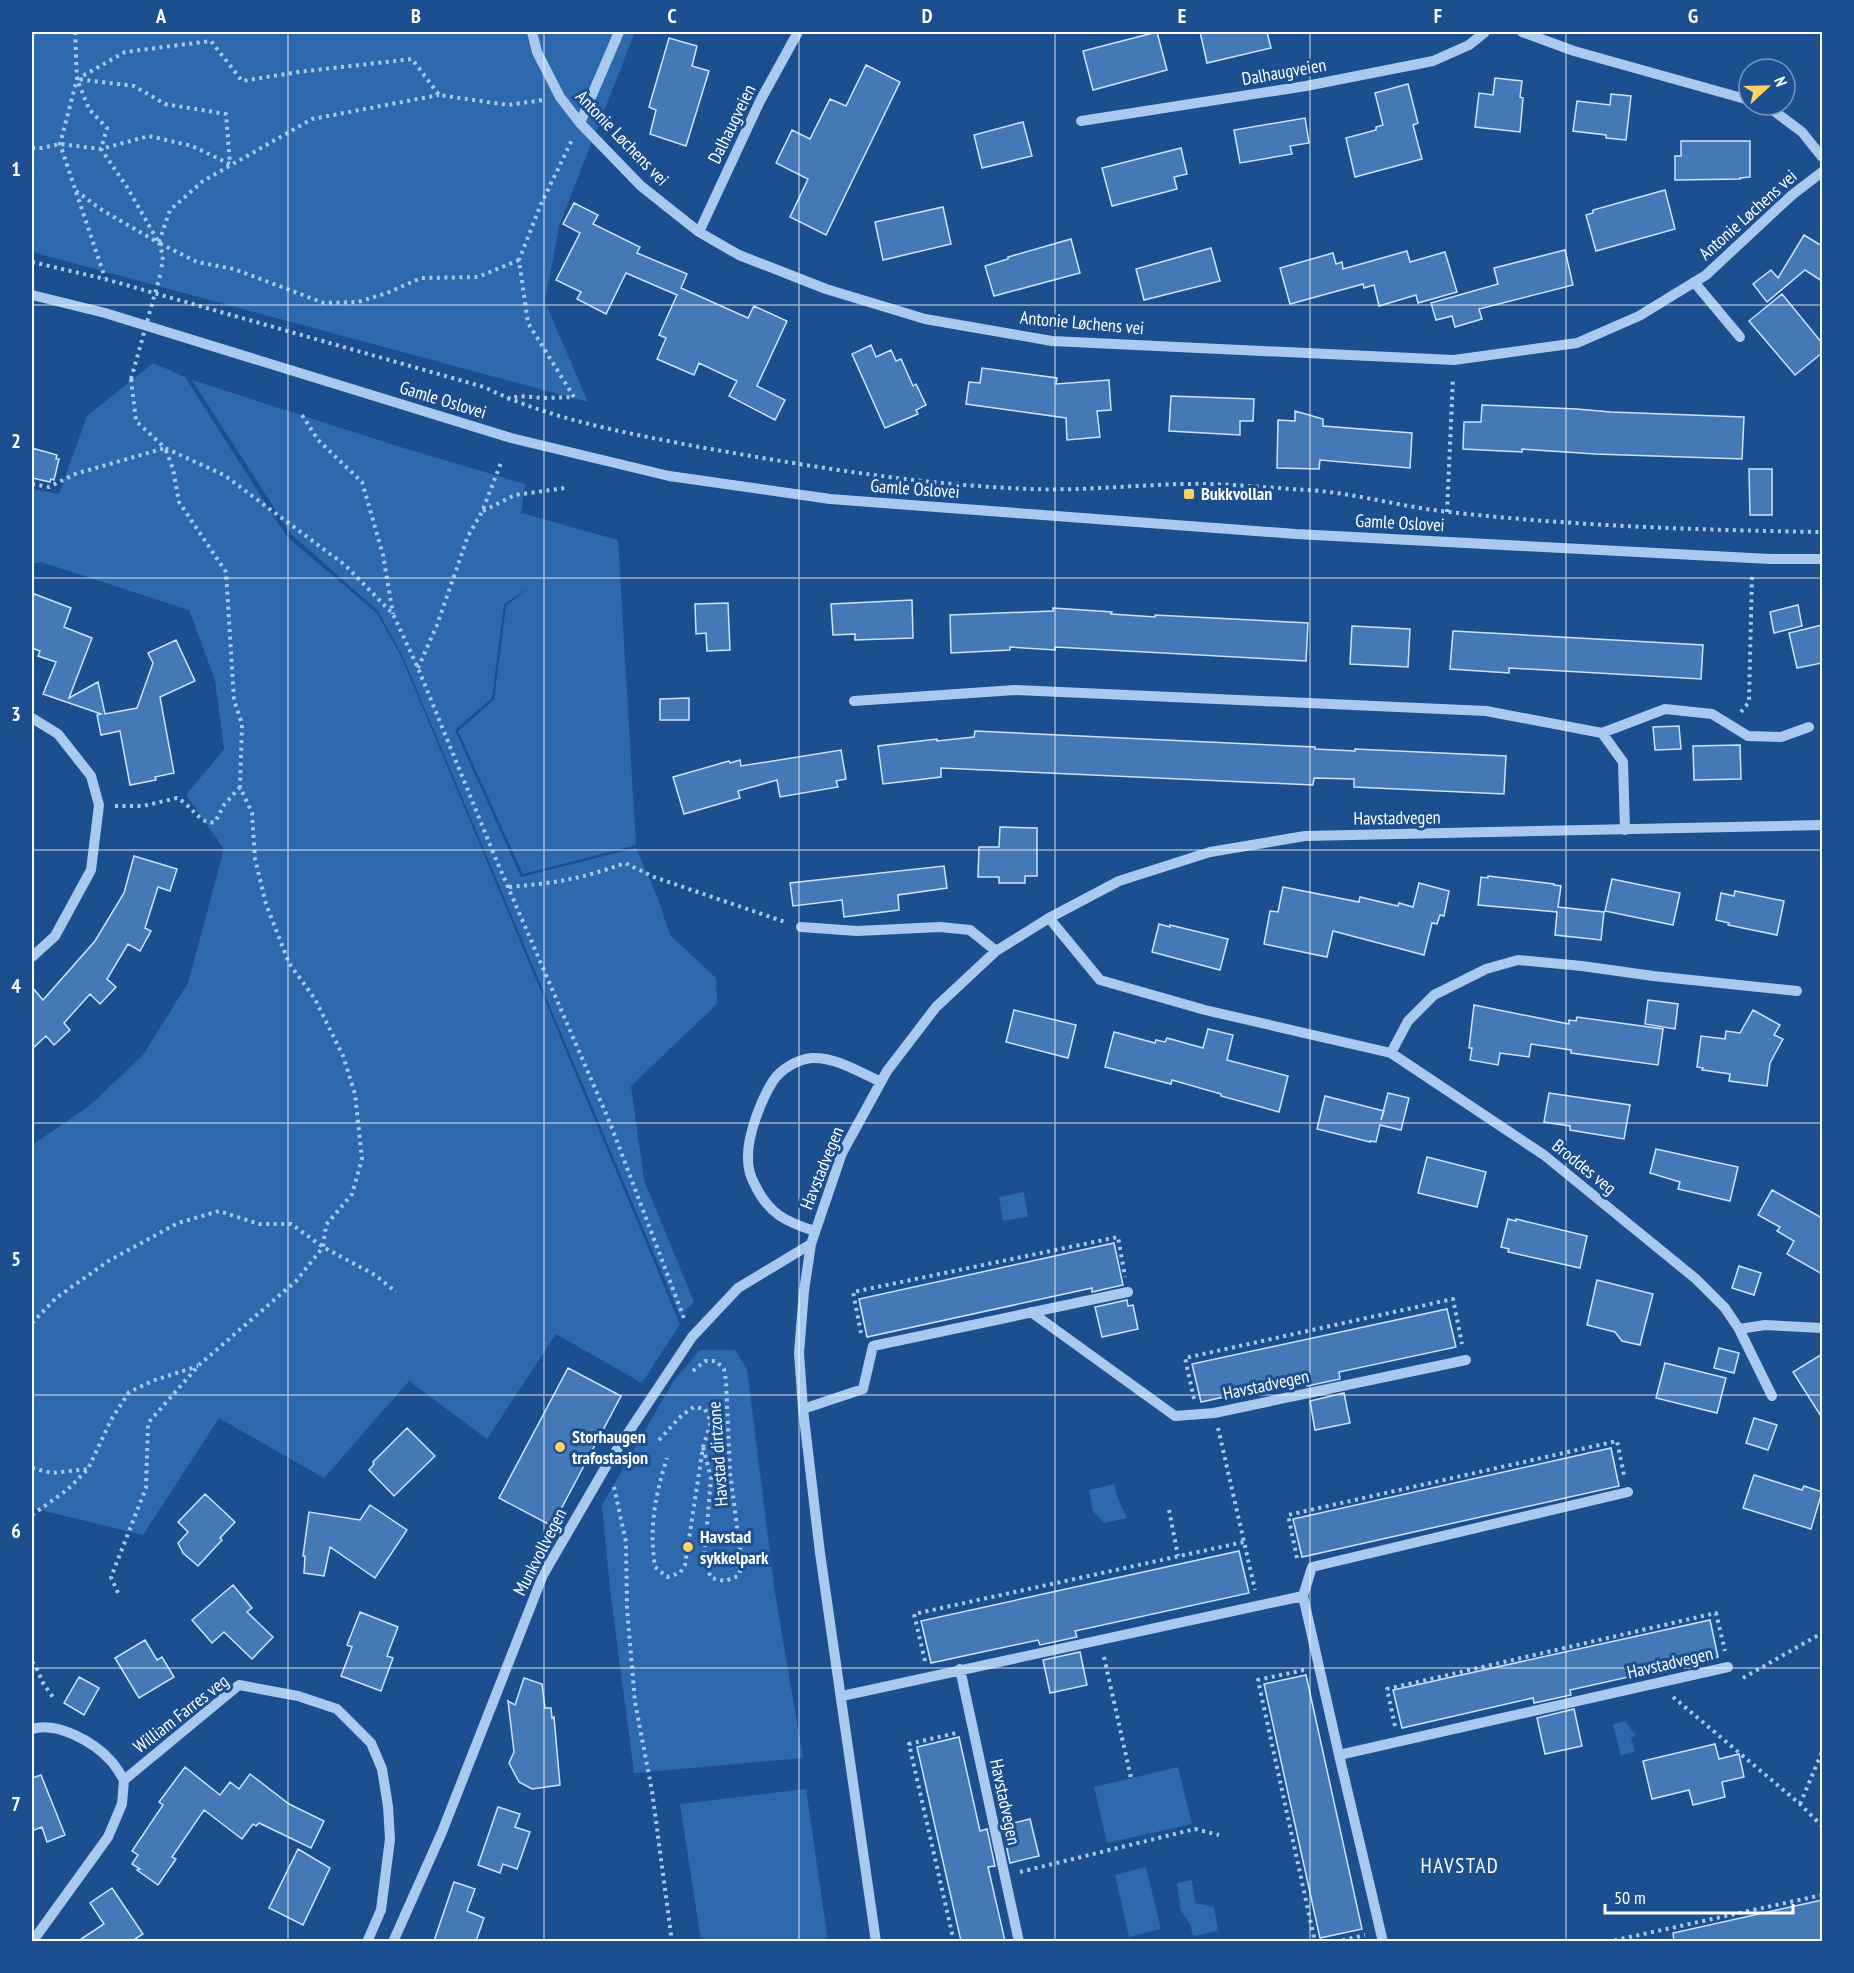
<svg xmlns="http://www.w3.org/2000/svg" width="1854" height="1973" font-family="'PT Sans Narrow',sans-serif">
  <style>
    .green { fill: #2e69ad }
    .building { fill: #4478b7; stroke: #cfe3fa; stroke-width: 1.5 }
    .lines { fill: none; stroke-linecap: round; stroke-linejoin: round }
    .path { stroke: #a9c9ee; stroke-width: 4; stroke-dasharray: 3 4.5; stroke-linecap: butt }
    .minor { stroke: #a9c9ee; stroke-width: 10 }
    .path-bridge { stroke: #a9c9ee; stroke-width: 4; stroke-dasharray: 3 4.5; stroke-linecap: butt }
    .grid { fill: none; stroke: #fff; stroke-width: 1.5; stroke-opacity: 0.55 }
    .poi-dot { fill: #ffd166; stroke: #1b4f8f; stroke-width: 2 }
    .labels { text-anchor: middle; stroke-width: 6; stroke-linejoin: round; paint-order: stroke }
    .street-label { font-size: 18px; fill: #fff; stroke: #1b4f8f }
    .poi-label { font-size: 18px; font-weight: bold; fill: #fff; stroke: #1b4f8f; text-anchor: start }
    .quarter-label { font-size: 21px; letter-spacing: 1.5px; fill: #fff; stroke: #1b4f8f }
    .neatline { fill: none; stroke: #fff; stroke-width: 2 }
    .grid-label { font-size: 20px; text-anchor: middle; font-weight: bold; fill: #fff }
  </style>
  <rect width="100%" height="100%" fill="#1b4f8f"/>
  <path class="green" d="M32 32H635L559 226 545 302 588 402 32 252Z
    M153 363 185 377 287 537 377 613 402 658 680 1324 642 1383 556 1334 487 1439 409 1381 324 1478 219 1418 143 1535 32 1508V1145L89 1106 143 1055 188 983 224 849 186 795 224 749 215 680 189 610 41 562 32 564V489L59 494 87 416Z
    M192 380 397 446 525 484 521 513 618 540 636 845 523 874 458 731 494 700 506 606 530 587 504 604 492 698 455 730 521 877 636 848 657 896 670 935 716 978 717 1004 631 1086 644 1180 694 1302 680 1316 403 657 378 611 291 534Z
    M1024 1192 1028 1217 1003 1221 999 1197Z
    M700 1350H735L747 1369 775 1593 803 1758 634 1773 610 1589 602 1505 674 1380Z
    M1114 1484 1118 1499 1127 1518 1104 1523 1093 1511 1089 1490Z
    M1625 1721 1636 1736 1631 1737 1635 1751 1621 1756 1613 1724Z
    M1178 1767 1192 1824 1107 1843 1094 1787Z
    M806 1789 828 1941H701L680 1804Z
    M1146 1867 1161 1929 1129 1937 1115 1875Z
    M1192 1880 1195 1903 1214 1907 1218 1931 1193 1936 1190 1924 1181 1911 1177 1883Z"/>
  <path class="building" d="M1157 32 1167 70 1093 90 1083 51Z
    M1200 32H1267L1271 48 1207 63Z
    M669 38 697 46 692 66 709 71 686 146 650 134 656 110 649 107Z
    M866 65 900 82 826 235 790 217 808 179 776 163 792 130 810 139 830 99 846 106Z
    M1495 78 1522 81 1520 97 1523 98 1520 132 1475 127 1479 93 1493 95Z
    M1408 84 1418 123 1413 125 1422 159 1355 177 1346 138 1376 130V127L1383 125 1375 93Z
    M1611 94 1631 96 1626 140 1606 138V135L1573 131 1577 101 1610 105Z
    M1305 118 1309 143 1290 146 1292 154 1240 163 1234 130Z
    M1023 122 1032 156 982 168 974 135Z
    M1681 141H1750V177L1740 178V179L1675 180V156H1681Z
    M1181 148 1187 174 1174 177 1177 189 1112 206 1102 168Z
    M1665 190 1675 229 1596 251 1586 215 1593 213V210Z
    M574 203 598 215 593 224 640 247 637 253 687 274 681 288 748 318 754 306 787 321 757 386 785 400 775 420 729 396 737 381 699 363 694 375 657 359 666 338 659 335 677 295 626 273 606 314 577 299 581 292 556 280 580 233 563 224Z
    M943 207 951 244 883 260 875 222Z
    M1804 235 1822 246V281L1805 270 1767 302 1753 284 1771 270 1778 278Z
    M1071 239 1080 273 994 296 985 266 1008 259V257Z
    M1211 248 1220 281 1144 300 1136 269Z
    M1565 250 1573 285 1479 309 1482 319 1455 327 1452 316 1436 320 1431 303 1498 284 1494 268Z
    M1407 251 1410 262 1445 252 1457 292 1418 303 1416 295 1379 306 1374 285 1364 288 1363 284 1290 304 1280 268 1333 253 1336 264 1342 262 1343 269Z
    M1782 294 1822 343V353L1795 375 1749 321Z
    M871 345 876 357 891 350 896 361 901 359 913 386 916 384 926 405 916 410 918 414 885 428 852 354Z
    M982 368 1057 378 1056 384 1109 380 1111 410 1097 411 1100 437 1067 440 1066 418 966 404 969 382 980 383Z
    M1171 396 1254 399 1253 421H1240V435L1169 431Z
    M1482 405 1577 409 1611 412 1744 417 1742 459 1595 454 1522 449V452L1463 449 1464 422H1481Z
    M1295 411 1323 419V426L1412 433 1410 468 1320 460 1319 469 1277 468 1278 420 1295 421Z
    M32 448 57 455 56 459H59L54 480 51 479 50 482 32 478Z
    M1749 469H1772V515H1750Z
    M32 593 71 608 64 627 92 638 69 698 98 682 105 714 137 708 153 663 148 653 176 640 195 681 160 697 174 773 155 777 156 780 130 785 120 731 101 735 97 715 101 714 43 694 56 662 38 656 40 651 32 648Z
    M912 600 913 638 855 640V634L833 635 831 604Z
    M728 603 730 650 707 651 706 633 696 634 695 604Z
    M1798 605 1802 626 1774 633 1770 612Z
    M1053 608 1112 612 1111 614 1155 617V615L1308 623 1306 661 1055 647V650L1010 647V650L951 653 950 615 1053 611Z
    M1822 625V663L1797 668 1789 633Z
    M1352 626 1410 629 1408 667 1350 664Z
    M1453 631 1703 645 1701 679 1509 668V673L1450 669Z
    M689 698V720H660V699Z
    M1679 726 1681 749 1655 750 1653 727Z
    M975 731 1315 747V749L1355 751V749L1506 756 1504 794 1354 787V779L1314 778 1313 785 941 768V777L883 784 878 746 937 739V741L974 737Z
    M1740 745 1741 779 1694 780 1693 746Z
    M841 750 846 779 836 781 838 787 780 797 777 780 738 791 740 798 684 814 673 777 729 761 730 763 740 760 741 766Z
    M1000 827 1037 828V876H1025V883H999V877H978L979 847H999Z
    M134 856 177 869 170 891 158 887 145 928 151 931 140 951 128 944 107 979 116 987 100 1004 90 994 64 1023 70 1030 54 1045 46 1036 32 1049V987L43 1000 95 941 124 893Z
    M944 866 947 888 898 895 899 910 844 917 842 900 793 906 790 883Z
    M1488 876 1554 884V885L1561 886 1558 907 1604 912 1601 940 1555 935 1557 912 1478 905 1481 877 1488 878Z
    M1612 879 1680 893 1673 925 1605 911Z
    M1419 883 1449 891 1444 916 1440 915 1437 924 1432 923 1424 955 1333 931 1327 957 1264 944 1270 911 1278 912 1283 887 1359 902 1360 897 1398 906 1399 903 1413 907Z
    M1735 891 1784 901 1777 935 1728 925 1729 923 1716 920 1721 893 1734 896Z
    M1159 924 1170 927V925L1228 939 1220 970 1152 952Z
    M1648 1000 1678 1004 1675 1029 1645 1024Z
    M1474 1005 1569 1024V1020L1576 1021 1577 1017 1663 1029 1658 1065 1571 1053V1050L1531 1044 1529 1057 1500 1053 1498 1065 1470 1060 1472 1048H1469Z
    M1014 1010 1076 1025 1068 1058 1006 1042Z
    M1753 1010 1780 1025 1774 1035 1783 1039 1770 1063 1767 1086 1729 1081 1730 1074 1702 1070 1703 1068 1697 1067 1701 1036 1725 1039 1726 1031 1740 1033Z
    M1208 1029 1233 1035 1227 1060 1288 1076 1279 1112 1221 1096V1094L1172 1080 1171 1084 1105 1067 1114 1032 1155 1043 1156 1040 1165 1042 1167 1038 1203 1048Z
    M1388 1093 1409 1098 1401 1130 1380 1125 1376 1142 1370 1141V1142L1317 1129 1325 1096 1384 1111 1381 1120Z
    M1549 1093 1630 1105 1624 1139 1570 1130V1126L1544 1122Z
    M1656 1149 1738 1167 1730 1201 1678 1189 1680 1182 1650 1173Z
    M1427 1157 1486 1172 1477 1207 1418 1193Z
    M1772 1190 1822 1218V1274L1787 1254 1794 1241 1777 1231 1780 1227 1758 1215Z
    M1508 1219 1516 1221V1219L1587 1236 1580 1268 1508 1252 1509 1249 1501 1247Z
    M1114 1243 1123 1285 1092 1292V1288L867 1337 859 1299Z
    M1739 1266 1761 1273 1754 1295 1732 1288Z
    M1597 1280 1653 1294 1640 1345 1622 1341 1615 1332 1587 1325Z
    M1127 1300 1128 1306 1133 1305 1138 1329 1102 1337 1095 1307Z
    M1447 1309 1456 1347 1339 1372 1340 1379 1307 1386 1306 1379 1201 1402 1192 1364Z
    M1719 1348 1739 1353 1734 1373 1714 1368Z
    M1822 1354V1418L1793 1372Z
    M1665 1363 1726 1378 1717 1413 1656 1398Z
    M568 1368 621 1396 552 1526 499 1498Z
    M1344 1393 1350 1423 1315 1430 1310 1401Z
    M1754 1418 1777 1425 1768 1450 1746 1443Z
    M407 1428 435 1456 394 1496 369 1470 374 1464 373 1462Z
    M1611 1448 1619 1486 1302 1557 1293 1519Z
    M1754 1475 1802 1490 1804 1486 1822 1492 1811 1529 1743 1508Z
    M205 1494 235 1522 220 1538 222 1540 198 1566 183 1553 178 1543 188 1532 178 1522Z
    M370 1505 407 1530 375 1578 330 1547 324 1576 304 1573 305 1556H303L309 1512 360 1520Z
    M1239 1551 1249 1593 1075 1631 1077 1637 1040 1645 1038 1640 931 1663 921 1621Z
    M233 1585 252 1608 247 1612 273 1637 252 1659 224 1632 212 1643 192 1620Z
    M360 1612 398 1627 387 1656 393 1658 381 1691 341 1676 352 1647 347 1645Z
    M1710 1620 1718 1657 1570 1690 1571 1695 1534 1703 1533 1698 1402 1728 1393 1690Z
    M145 1640 157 1660 162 1657 174 1677 139 1698 115 1658Z
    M1080 1652 1087 1685 1050 1693 1043 1660Z
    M1306 1675 1362 1929 1320 1938 1264 1684Z
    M79 1677 99 1688 84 1715 64 1703Z
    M524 1678 542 1684 545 1708H551L552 1718 554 1717 560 1785 532 1789 519 1782 509 1763 514 1752 508 1701 515 1705Z
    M1574 1709 1582 1746 1545 1754 1537 1718Z
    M959 1737 980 1831 987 1829 995 1866 988 1867 1005 1941H961L917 1747Z
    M1715 1744 1719 1759 1739 1754 1744 1777 1722 1782 1725 1797 1693 1805 1689 1790 1652 1799 1643 1761Z
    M185 1767 220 1795 230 1782 239 1789 250 1774 289 1804 324 1821 311 1848 259 1823 256 1826 253 1824 242 1839 204 1810 172 1857 176 1859 158 1885 137 1870 140 1869 132 1864 138 1855 132 1851 163 1805 159 1802Z
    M41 1775 65 1835 47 1842 42 1827 32 1831V1778Z
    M498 1807 520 1814 515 1827 530 1832 517 1869 503 1864 500 1873 478 1865Z
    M1030 1819 1039 1856 1010 1863 1002 1826Z
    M298 1849 330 1868 303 1925 269 1908Z
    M454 1882 475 1889 467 1911 484 1918 476 1941H434Z
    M112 1888 143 1934 132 1941H78L104 1924 90 1903Z
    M1822 1900V1941H1674L1673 1933Z"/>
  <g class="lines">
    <path class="path" d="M75 32 77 79 60 144 105 278
      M32 148H42L60 144 101 149 149 136 192 146 230 164 226 114 165 104 134 86 77 79
      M76 191 102 210 159 243 163 256 161 272
      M159 242 170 210 203 181 312 119 439 95
      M519 260 478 277 421 278 387 293 358 302 324 303 234 269 197 262 159 243 127 187 101 149 107 128 89 109 77 79 125 52 211 41 242 81 298 72 412 59 439 95 508 105 543 100
      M32 262 105 279 484 387C551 420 627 433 699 447 808 466 919 485 1030 489 1081 491 1134 485 1186 484 1226 483 1268 488 1308 490 1355 493 1402 507 1449 512 1573 526 1698 530 1822 532
      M131 379 136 421 165 448 224 475 345 565 393 614 418 668 495 857 610 1123 685 1321
      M507 399 520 396 543 398 574 397 528 323 519 260 541 204 572 140
      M302 415 318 440 362 482 383 555 393 614
      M32 484 49 487 75 474 165 448 173 469 179 502 226 572 234 700 242 724 240 787 252 813 255 859 266 904 289 963 315 999 343 1056 355 1094 362 1159 352 1194 326 1225 323 1247 296 1281 199 1365 148 1423 146 1488 111 1577 118 1593
      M483 511 515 495 565 488
      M1447 512 1453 378
      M418 668 437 625 468 536 482 512 502 460
      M1741 712 1749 702 1752 575
      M115 806H143L177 798C192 805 200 826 215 822L224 805 240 787
      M509 887C554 883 582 879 625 863L654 877 785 922
      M32 1323 56 1298 110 1260 178 1223 219 1211 259 1224H291L323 1247 375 1275 396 1292
      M861 1333 853 1292 1118 1237 1125 1277
      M693 1371 705 1361H716L724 1369 726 1381 730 1472 742 1566 738 1576 725 1581 711 1578 704 1560 711 1478 703 1447
      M1194 1399 1185 1358 1453 1299 1462 1344
      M1218 1428 1255 1590
      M659 1440 682 1415 694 1407 705 1409 711 1422 703 1447 685 1565 680 1573 667 1577 655 1567C649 1527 655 1496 667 1458
      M32 1468 52 1473 88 1469
      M614 1487 626 1542 627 1608 635 1702 652 1791 672 1942
      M1169 1510 1178 1556
      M32 1515 67 1490 88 1469 111 1420 129 1392 155 1380 198 1366
      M1297 1558 1288 1515 1617 1441 1624 1475
      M1104 1657 1131 1778
      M925 1661 914 1614 1244 1542
      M32 1662 35 1665 43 1683 55 1700
      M1304 1670 1258 1680 1315 1942
      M1743 1678 1822 1633
      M1673 1697 1800 1804 1822 1826
      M1395 1726 1387 1689 1716 1613 1725 1651
      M1800 1804 1822 1752
      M1020 1872 1195 1829 1219 1835
      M954 1942 909 1744 956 1733
      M1130 1942 1132 1937
      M1335 1942 1365 1935
      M1607 1942 1822 1895"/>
    <path class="minor" d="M532 32 537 52 560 97 580 123 641 186 699 232 739 255 826 289 925 319 1052 341 1454 360 1577 343 1639 316 1706 275 1792 195 1822 172
      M1522 32 1574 51 1749 100
      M1766 105 1802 132 1822 157
      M1081 121 1306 86 1433 61 1469 45 1485 32
      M580 123 619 32
      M699 232 760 101 798 32
      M1694 282 1740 337
      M32 295 105 313 511 438 669 476 830 499 1296 534 1770 559H1822
      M854 701 1015 690 1486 711 1602 733 1623 762 1625 830
      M32 718 58 734 91 776 99 805 91 870 55 936 32 957
      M1602 733 1665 709 1712 714 1748 736 1781 737 1809 727
      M1049 918 1100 980 1205 1010 1391 1053 1544 1155 1696 1279 1725 1308 1739 1329 1772 1396
      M801 927 857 931 940 927 970 930 996 951
      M1391 1053 1408 1021 1434 995 1486 969 1518 960 1582 966 1653 976 1797 991
      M815 1231C786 1222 769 1214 755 1185 751 1178 748 1167 748 1159 747 1136 761 1100 773 1081 781 1069 798 1059 812 1058 836 1057 859 1072 881 1082
      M1031 1312 1175 1416 1214 1413 1466 1360
      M1739 1329 1765 1325 1822 1328
      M803 1409 863 1389 873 1346 1128 1292
      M1303 1596 1339 1755 1728 1667
      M960 1669 1019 1942
      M842 1696 1303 1596 1312 1567 1628 1492
      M32 1729C57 1721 94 1742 111 1761 116 1766 120 1774 124 1780
      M1339 1755 1383 1942
      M124 1780 239 1685 298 1696 337 1709 371 1743 382 1769 388 1806 390 1839 381 1910 367 1942
      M32 1942 108 1837 122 1804 124 1780
      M393 1942 442 1832 543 1575 608 1463 692 1337 738 1288 811 1244
      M876 1942 820 1553 803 1409 799 1353 804 1291 811 1244 842 1153 887 1071 936 1007 996 951 1049 918 1119 881 1210 852 1305 836 1822 825"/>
    <path class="path-bridge" d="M131 379 161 272"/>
  </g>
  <path class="grid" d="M288 32V1942M544 32V1942M799 32V1942M1055 32V1942M1310 32V1942M1566 32V1942M32 305H1822M32 578H1822M32 850H1822M32 1123H1822M32 1395H1822M32 1668H1822"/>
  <g class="poi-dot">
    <rect x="1183" y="488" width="12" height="12" rx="3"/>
    <circle cx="560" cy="1447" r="6"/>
    <circle cx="688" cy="1547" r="6"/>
  </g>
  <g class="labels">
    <g class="street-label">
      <text transform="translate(1284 72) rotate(-10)" y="6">Dalhaugveien</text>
      <text transform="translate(732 124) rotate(-64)" y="6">Dalhaugveien</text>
      <text transform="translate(622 138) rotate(46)" y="6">Antonie Løchens vei</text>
      <text transform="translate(1748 215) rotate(-42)" y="6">Antonie Løchens vei</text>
      <text transform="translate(1082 323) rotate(5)" y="6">Antonie Løchens vei</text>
      <text transform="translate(443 400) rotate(17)" y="6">Gamle Oslovei</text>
      <text transform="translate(915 489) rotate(4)" y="6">Gamle Oslovei</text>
      <text transform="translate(1400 523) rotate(3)" y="6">Gamle Oslovei</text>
      <text transform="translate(1397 818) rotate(-1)" y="6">Havstadvegen</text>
      <text transform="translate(1584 1167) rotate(39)" y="6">Broddes veg</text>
      <text transform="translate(822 1168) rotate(-68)" y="6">Havstadvegen</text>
      <text transform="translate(1266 1385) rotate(-12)" y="6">Havstadvegen</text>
      <text transform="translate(718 1454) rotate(-94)" y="6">Havstad dirtzone</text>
      <text transform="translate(540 1552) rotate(-63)" y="6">Munkvollvegen</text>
      <text transform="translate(1670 1663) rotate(-13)" y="6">Havstadvegen</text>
      <text transform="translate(181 1714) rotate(-38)" y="6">William Farres veg</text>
      <text transform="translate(1005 1802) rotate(78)" y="6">Havstadvegen</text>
    </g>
    <g class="poi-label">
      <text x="1201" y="500">Bukkvollan</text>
      <text x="572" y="1443">Storhaugen<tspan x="572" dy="21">trafostasjon</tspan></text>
      <text x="700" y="1543">Havstad<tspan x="700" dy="21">sykkelpark</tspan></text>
    </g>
    <g class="quarter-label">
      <text x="1460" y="1873">HAVSTAD</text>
    </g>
  </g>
  <rect width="1854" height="1973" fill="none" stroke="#1b4f8f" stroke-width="66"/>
  <g transform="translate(1767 87) rotate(68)"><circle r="28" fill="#1b4f8f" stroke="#7695bc" stroke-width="1.5"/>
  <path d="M0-4.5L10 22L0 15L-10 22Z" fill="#ffd166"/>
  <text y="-9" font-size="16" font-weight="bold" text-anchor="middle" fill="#ffffff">N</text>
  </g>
  <path d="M1605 1904v9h188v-9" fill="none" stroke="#ffffff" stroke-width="3"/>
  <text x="1614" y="1904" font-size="18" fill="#ffffff" stroke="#1b4f8f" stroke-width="4.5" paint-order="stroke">50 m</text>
  <rect x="33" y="33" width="1788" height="1907" class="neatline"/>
  <g class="grid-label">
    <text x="161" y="23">A</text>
    <text x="416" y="23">B</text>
    <text x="672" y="23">C</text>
    <text x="927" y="23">D</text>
    <text x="1182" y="23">E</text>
    <text x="1438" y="23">F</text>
    <text x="1693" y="23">G</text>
    <text x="16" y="176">1</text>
    <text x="16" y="448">2</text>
    <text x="16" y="721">3</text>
    <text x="16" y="993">4</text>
    <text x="16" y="1266">5</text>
    <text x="16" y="1538">6</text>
    <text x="16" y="1811">7</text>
  </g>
</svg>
